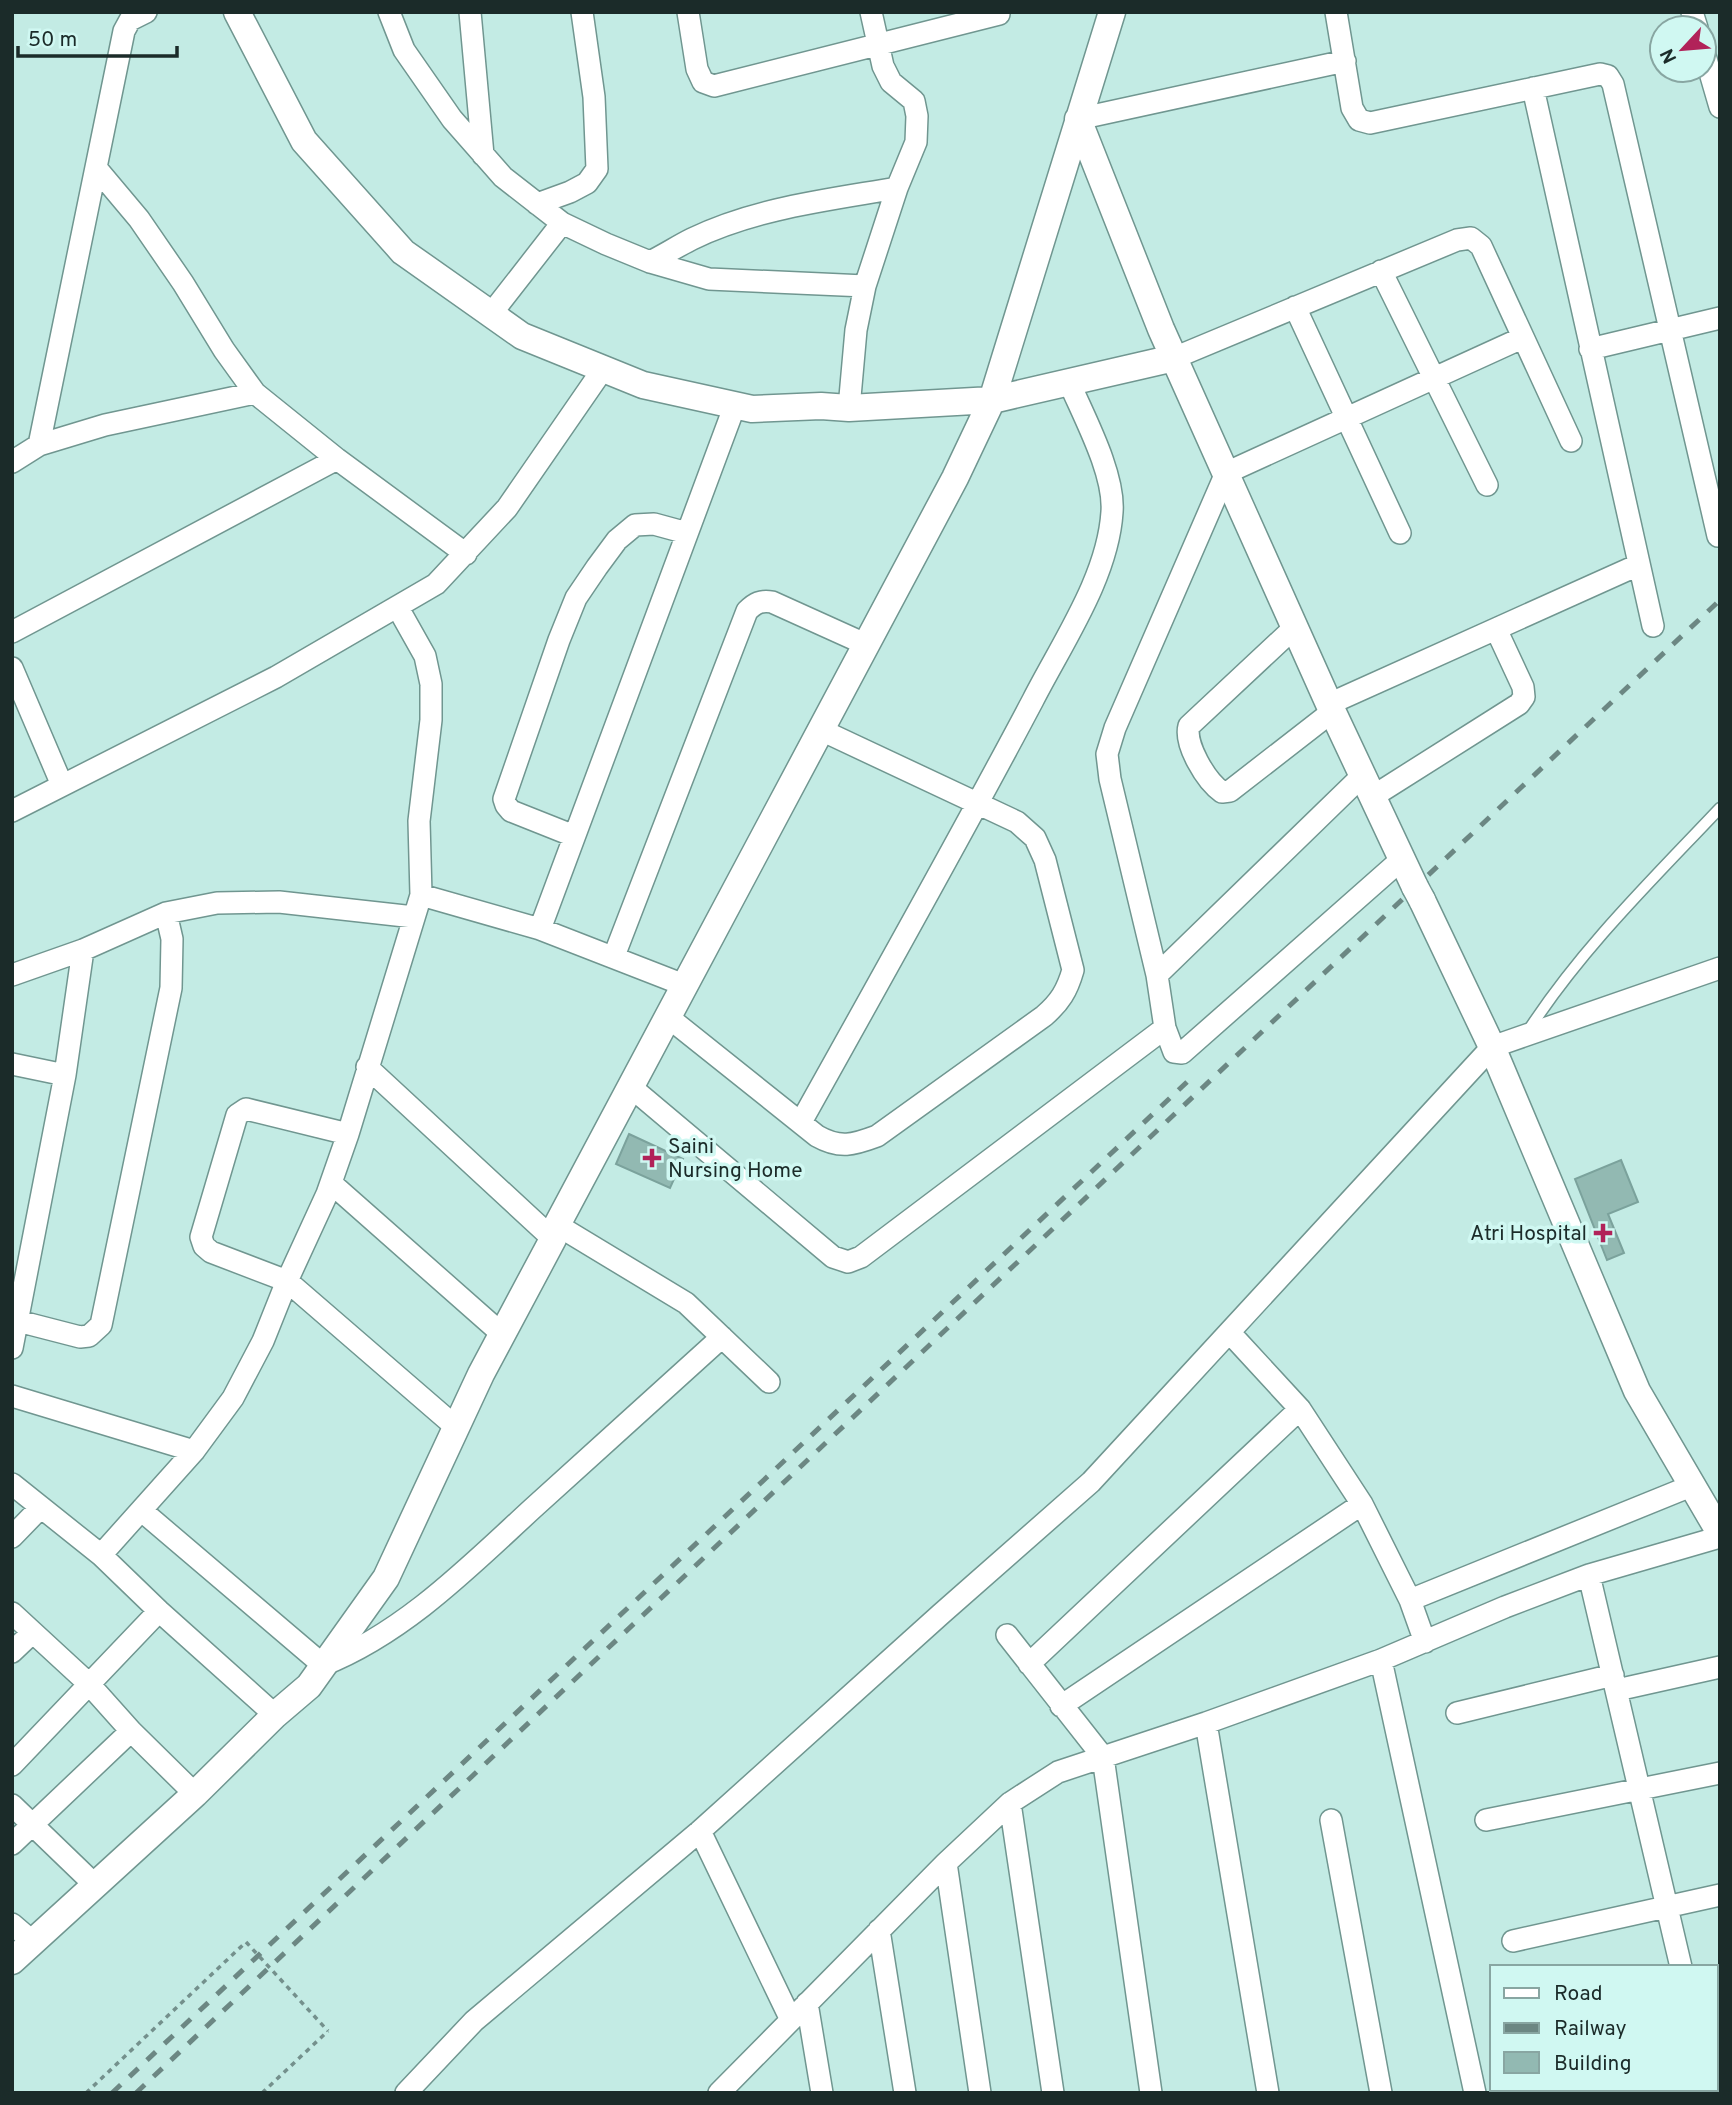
<svg xmlns="http://www.w3.org/2000/svg" width="1732" height="2105" font-family="Overpass,sans-serif">
  <style>
    .building { fill: #92b9b2; stroke: #7ba29c; stroke-width: 2 }
    .lines { fill: none; stroke-linecap: round; stroke-linejoin: round }
    .service-casing { stroke: #709690; stroke-width: 13 }
    .minor-casing { stroke: #709690; stroke-width: 24 }
    .tertiary-casing { stroke: #709690; stroke-width: 29 }
    .path { stroke: #74908c; stroke-width: 3.5; stroke-dasharray: 5 5; stroke-linecap: butt }
    .service { stroke: #fff; stroke-width: 10 }
    .minor { stroke: #fff; stroke-width: 21 }
    .tertiary { stroke: #fff; stroke-width: 26 }
    .rail { stroke: #6c8783; stroke-width: 5; stroke-dasharray: 12 12; stroke-linecap: butt }
    .tertiary-bridge-casing { stroke: #709690; stroke-width: 29; stroke-linecap: butt }
    .path-bridge { stroke: #74908c; stroke-width: 3.5; stroke-dasharray: 5 5; stroke-linecap: butt }
    .tertiary-bridge { stroke: #fff; stroke-width: 26 }
    .poi-dot { fill: #b12259; stroke: #d0f8f2; stroke-width: 2.5 }
    .labels { text-anchor: middle; stroke-width: 7; stroke-linejoin: round; paint-order: stroke }
    .poi-label { font-size: 21px; fill: #1b2b29; stroke: #d0f8f2; text-anchor: start }
  </style>
  <rect width="100%" height="100%" fill="#c3ebe4"/>
  <path class="building" d="M629 1134 683 1159 670 1188 616 1164Z
    M1621 1160 1638 1202 1608 1214 1624 1253 1607 1260 1575 1179Z"/>
  <g class="lines">
    <defs>
      <path id="service" d="M1528 1031C1582 948 1652 880 1720 808"/>
      <path id="minor" d="M389 12 404 50 452 119 503 177 562 223 606 244 650 262 709 279 865 286
        M470 12 483 155
        M688 12 697 69 703 82 714 86 999 14
        M1336 12 1352 108 1359 120 1370 123 1600 74 1608 76 1613 84 1718 536
        M1692 12 1697 28
        M1704 52 1720 107
        M1533 88 1653 626
        M1078 119 1345 61
        M97 169 139 219 183 283 224 350 255 393 337 459 466 554
        M537 204 570 192 587 183 597 169 594 97 582 12
        M650 262C664 255 678 246 692 239 756 208 828 200 897 188
        M1381 271 1487 485
        M1295 307 1400 533
        M491 314 562 223
        M1590 349 1720 318
        M1174 358 1457 240 1471 238 1481 246 1571 441
        M849 408 856 330 865 286 897 188 916 142 917 116 914 101 891 82 883 66 871 12
        M39 445 105 425 255 393
        M12 462 39 445 124 31 130 20 146 12
        M1295 627 1189 726C1184 744 1206 781 1222 792L1230 791 1333 711
        M12 632 337 459
        M12 668 62 785
        M1329 704 1638 565
        M1372 797 1519 704 1524 697 1523 687 1496 629
        M12 811 276 677 436 584 507 508 603 369
        M574 836 511 811 506 805 504 799 559 640 576 598 597 567 617 540 635 525 654 524 687 533
        M421 895 540 929 684 985
        M540 929 735 405
        M614 956 747 611C755 603 761 600 772 602L865 644
        M12 975 83 950 166 913 217 903 279 902 414 917
        M1157 975 1363 775
        M668 1017 817 1136C840 1149 853 1145 877 1136L1044 1016C1060 1002 1067 991 1073 970L1045 860 1035 838 1017 822 819 729
        M1165 1028 1174 1052 1182 1053 1402 859
        M12 1064 65 1075
        M367 1067 553 1239
        M632 1088 833 1257 848 1262 861 1257 1165 1028 1157 975 1110 779 1107 754 1115 728 1226 473 1522 338
        M801 1122C879 982 958 842 1033 700 1062 643 1108 577 1112 512 1115 474 1084 417 1069 382
        M348 1134 246 1109 237 1115 201 1237 204 1246 211 1252 287 1281 457 1428
        M331 1183 502 1334
        M557 1225 686 1303 769 1382
        M18 1321 80 1337 89 1336 101 1325 171 988 172 939 166 913
        M1230 1333 1300 1409 1362 1504 1410 1600 1425 1642
        M12 1348 65 1075 83 950
        M12 1396 194 1451
        M12 1484 101 1555 159 1611 275 1715
        M142 1511 323 1665C404 1633 469 1567 532 1509 595 1452 659 1394 722 1337
        M12 1537 41 1507
        M101 1555 194 1451 233 1398 263 1341 287 1281 327 1194 348 1134 421 895 419 821 431 720V684L425 656 398 608
        M1589 1575 1681 1967
        M1410 1600 1691 1486
        M12 1613 89 1684 131 1731 195 1794
        M1007 1635 1103 1757 1151 2093
        M12 1652 32 1633
        M1381 1660 1475 2093
        M1029 1664 1300 1409
        M1617 1690 1720 1667
        M1061 1706 1362 1504
        M1457 1713 1613 1675
        M1206 1723 1268 2093
        M12 1765 159 1611
        M1010 1803 1053 2093
        M12 1805 95 1885
        M1331 1820 1381 2093
        M1486 1820 1720 1773
        M700 1831 791 2020
        M12 1844 131 1731
        M946 1863 980 2093
        M12 1924 33 1942
        M879 1930 905 2093
        M1513 1941 1720 1895
        M1716 2002 1720 2001
        M807 2003 822 2093
        M1711 2089 1712 2093
        M406 2093 474 2021 700 1831 941 1614 1091 1482 1492 1047 1720 968
        M719 2093 946 1863 1010 1803 1058 1772 1206 1723 1381 1660 1505 1607 1589 1575 1720 1537"/>
      <path id="tertiary" d="M237 12 304 141 403 252 522 336 643 385 752 409 821 406 849 408 992 400 1174 358
        M1078 119 1161 329 1329 704 1415 887
        M1422 900 1492 1047 1637 1391 1720 1533
        M12 1961 195 1794 275 1715 309 1686 386 1578 481 1374 553 1239 557 1225 955 478 992 400 1112 12"/>
    </defs>
    <use href="#service" class="service-casing"/>
    <use href="#minor" class="minor-casing"/>
    <use href="#tertiary" class="tertiary-casing"/>
    <path class="path" d="M86 2093 246 1942
      M262 2093 328 2031"/>
    <use href="#service" class="service"/>
    <use href="#minor" class="minor"/>
    <use href="#tertiary" class="tertiary"/>
    <path class="rail" d="M112 2093 1187 1082
      M136 2093 1720 600"/>
    <defs>
      <path id="tertiary-bridge" d="M1415 887 1422 900"/>
    </defs>
    <use href="#tertiary-bridge" class="tertiary-bridge-casing"/>
    <path class="path-bridge" d="M246 1942 328 2031"/>
    <use href="#tertiary-bridge" class="tertiary-bridge"/>
  </g>
  <g class="poi-dot">
    <path d="M648.5 1147.5h7v7h7v7h-7v7h-7v-7h-7v-7h7z"/>
    <path d="M1599.5 1222.5h7v7h7v7h-7v7h-7v-7h-7v-7h7z"/>
  </g>
  <g class="labels">
    <g class="poi-label">
      <text x="668" y="1153">Saini<tspan x="668" dy="24">Nursing Home</tspan></text>
      <text x="1587" y="1240" text-anchor="end">Atri Hospital</text>
    </g>
  </g>
  <rect width="1732" height="2105" fill="none" stroke="#1b2b29" stroke-width="28"/>
  <rect x="1490" y="1965" width="228" height="126" fill="#d0f8f2" stroke="#88a6a2" stroke-width="2"/>
  <rect x="1504" y="1988" width="35" height="10" fill="#ffffff" stroke="#88a6a2" stroke-width="2"/>
  <text x="1554" y="2000" font-size="21" fill="#1b2b29">Road</text>
  <rect x="1504" y="2023" width="35" height="10" fill="#6c8783" stroke="#88a6a2" stroke-width="2"/>
  <text x="1554" y="2035" font-size="21" fill="#1b2b29">Railway</text>
  <rect x="1504" y="2052" width="35" height="21" fill="#92b9b2" stroke="#88a6a2" stroke-width="2"/>
  <text x="1554" y="2070" font-size="21" fill="#1b2b29">Building</text>
  <g transform="translate(1683 49) rotate(244)"><circle r="33" fill="#d0f8f2" stroke="#88a6a2" stroke-width="2"/>
  <path d="M0-5L12 26L0 18L-12 26Z" fill="#b12259"/>
  <text y="-10" font-size="19" font-weight="bold" text-anchor="middle" fill="#1b2b29">N</text>
  </g>
  <path d="M18 46v10h159v-10" fill="none" stroke="#1b2b29" stroke-width="3.5"/>
  <text x="28" y="46" font-size="21" fill="#1b2b29" stroke="#d0f8f2" stroke-width="5" paint-order="stroke">50 m</text>
</svg>
